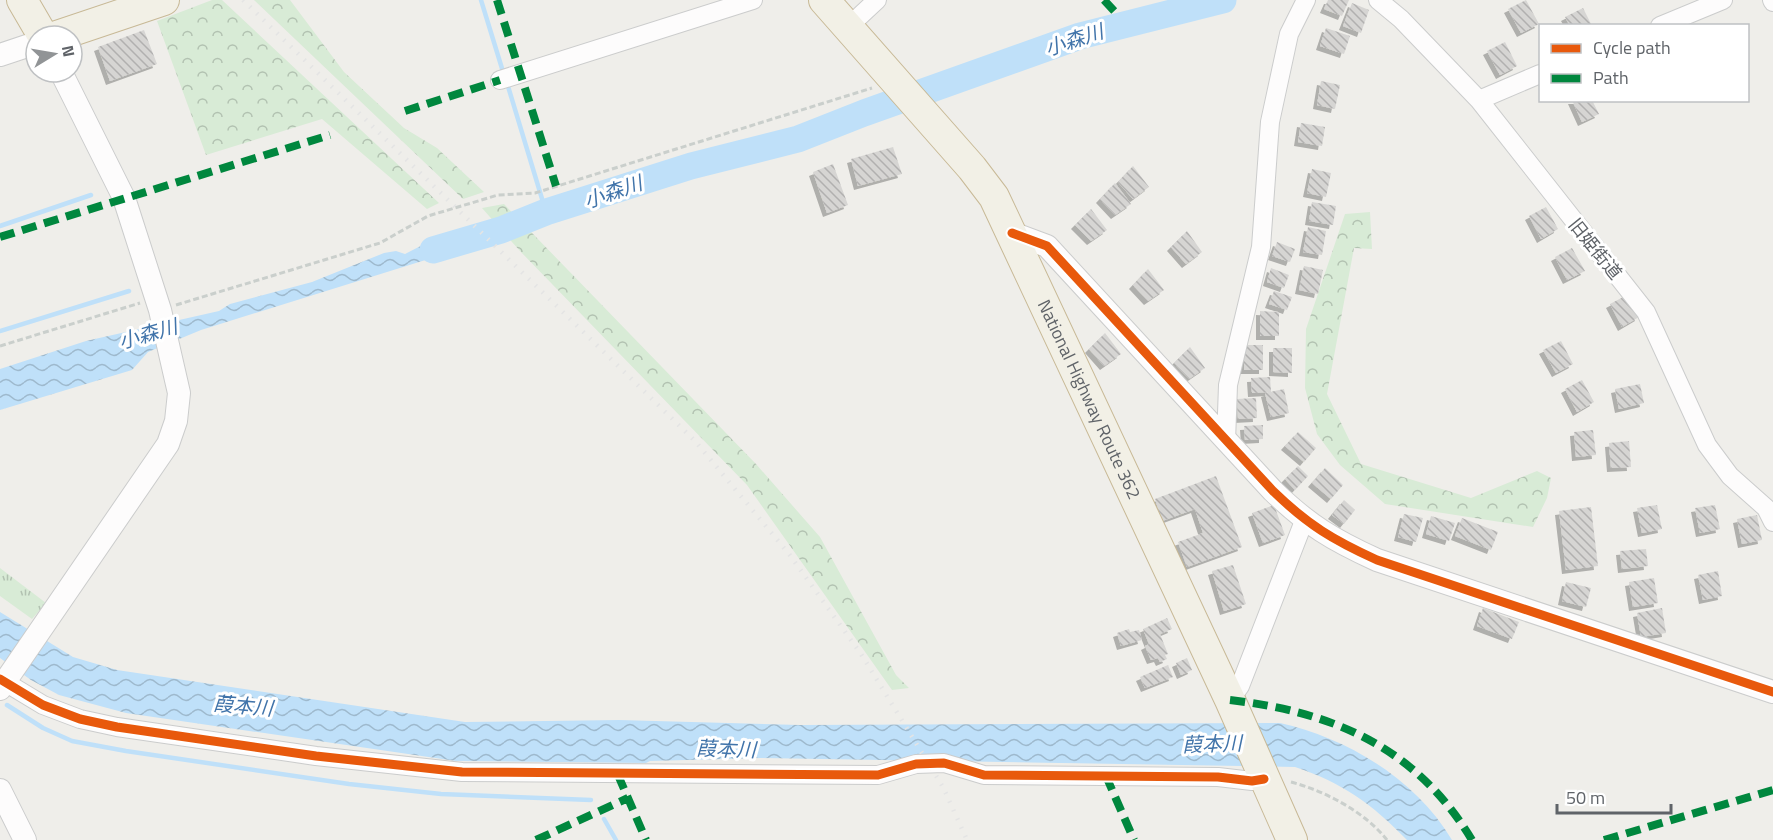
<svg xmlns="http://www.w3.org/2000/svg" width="1773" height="840" font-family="'Titillium Web','Noto Sans JP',sans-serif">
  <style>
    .grass { fill: url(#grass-tufts) }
    .forest { fill: url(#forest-crowns) }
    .water { fill: url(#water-waves) }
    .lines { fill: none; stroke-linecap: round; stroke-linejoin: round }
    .stream { stroke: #bfe0f9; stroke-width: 4.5 }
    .river { stroke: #bfe0f9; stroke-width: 27 }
    .building { fill: url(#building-back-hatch); filter: url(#shadow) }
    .minor-casing { stroke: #cbcccc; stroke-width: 20 }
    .tertiary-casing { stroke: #cbcccc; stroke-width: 24 }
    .trunk-casing { stroke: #c8b996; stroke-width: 32 }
    .path { stroke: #cacfcc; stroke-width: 3; stroke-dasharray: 6 3; stroke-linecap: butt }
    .minor { stroke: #fdfcfc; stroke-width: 18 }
    .tertiary { stroke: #fdfcfc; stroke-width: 22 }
    .trunk { stroke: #f2f0e6; stroke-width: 30 }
    .rail { stroke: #e4e4e4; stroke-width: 4.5; stroke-dasharray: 1.5 8; stroke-linecap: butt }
    .quiet { stroke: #00873e; stroke-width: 8; stroke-dasharray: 15 8; stroke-linecap: butt }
    .cycleway-casing { stroke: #fff; stroke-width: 13 }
    .cycleway { stroke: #e8590c; stroke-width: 9 }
    .labels { text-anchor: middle; stroke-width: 6; stroke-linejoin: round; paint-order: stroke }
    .street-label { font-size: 18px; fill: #5f6368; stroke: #fff }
    .water-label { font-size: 20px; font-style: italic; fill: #4174aa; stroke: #fff }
  </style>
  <defs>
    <pattern id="grass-tufts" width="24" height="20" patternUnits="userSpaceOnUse" patternTransform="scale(1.5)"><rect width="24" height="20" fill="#d8ebd6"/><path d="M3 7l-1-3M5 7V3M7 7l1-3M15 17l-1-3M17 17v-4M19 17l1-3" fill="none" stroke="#b2c2b1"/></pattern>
    <pattern id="forest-crowns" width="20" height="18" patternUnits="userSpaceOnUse" patternTransform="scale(1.5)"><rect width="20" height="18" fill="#d8ebd6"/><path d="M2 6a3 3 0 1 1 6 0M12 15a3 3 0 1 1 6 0" fill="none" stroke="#b2c2b1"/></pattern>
    <pattern id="water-waves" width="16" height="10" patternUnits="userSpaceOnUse" patternTransform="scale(1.5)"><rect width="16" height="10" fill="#bfe0f9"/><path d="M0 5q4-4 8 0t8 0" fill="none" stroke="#9eb9cd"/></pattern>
    <pattern id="building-back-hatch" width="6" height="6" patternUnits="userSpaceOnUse" patternTransform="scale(1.5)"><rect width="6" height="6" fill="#d6d5d3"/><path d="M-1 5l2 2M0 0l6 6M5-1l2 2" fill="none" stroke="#b1b0af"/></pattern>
    <filter id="shadow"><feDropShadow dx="-4" dy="4" stdDeviation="0" flood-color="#0004"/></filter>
  </defs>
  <rect width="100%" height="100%" fill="#efeeea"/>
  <path class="grass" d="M0 568 46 603 32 619 0 596Z"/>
  <path class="forest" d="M212 0H222L439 203 427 209 322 119 206 155 157 21Z
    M254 0H290L344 72 404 128 437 148 484 192 463 199Z
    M504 204 756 464 820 537 896 675 909 688 892 690 747 485 520 251 482 208Z
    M1370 212 1372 249 1354 248 1327 394 1361 464 1471 498 1537 471 1551 478 1547 498 1533 527 1385 504 1340 465 1317 434 1305 388 1306 329 1345 214Z"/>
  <path class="water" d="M455 235H471L464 248 201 330 148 352 132 370 0 410V369L86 341 219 311 230 304 312 282 384 253 396 251 405 254 440 236Z
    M0 612 73 657 117 670 465 722 619 720 800 725 1280 723C1347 738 1416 779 1452 840H1407C1372 804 1343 783 1295 767L760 758 650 761 646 763 456 761 126 713 59 695 31 680 0 658Z"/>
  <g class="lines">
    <path class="stream" d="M481 0 504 75
      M507 83 546 212
      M0 226 91 195
      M0 331 129 291
      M7 705 43 728 72 741 126 751 349 784 441 794 591 800
      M604 819 616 840"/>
    <path class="river" d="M433 250 501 230 546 212 691 166 798 139 864 113 1080 36 1223 0"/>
  </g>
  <path class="building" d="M1328 0H1349L1342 16 1324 9Z
    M1526 0 1539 24 1521 33 1508 9Z
    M1352 3 1369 10 1361 33 1343 26Z
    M1583 8 1592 26H1570L1565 17Z
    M1326 28 1350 36 1344 54 1320 46Z
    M144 30 157 64 110 81 98 47Z
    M1505 42 1517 66 1500 75 1487 51Z
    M1321 81 1340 85 1335 109 1317 105Z
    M1572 100H1592L1599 114 1582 122Z
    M1301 123 1325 127 1322 146 1298 142Z
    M893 147 902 174 858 186 851 159Z
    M833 164 848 205 827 213 813 172Z
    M1133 166 1149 187 1133 199 1118 182Z
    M1312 169 1331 173 1326 197 1307 193Z
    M1115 183 1131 204 1115 215 1100 199Z
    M1312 202 1336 206 1333 225 1309 221Z
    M1546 207 1558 229 1541 239 1529 216Z
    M1091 209 1107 230 1091 241 1075 225Z
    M1308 227 1326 231 1322 255 1303 252Z
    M1187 231 1202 252 1186 264 1171 247Z
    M1277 242 1295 249 1290 262 1272 256Z
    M1572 248 1585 271 1567 280 1555 257Z
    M1304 266 1323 270 1318 294 1299 290Z
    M1271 268 1289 275 1284 288 1267 282Z
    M1148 269 1164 290 1148 301 1133 285Z
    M1274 291 1292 297 1287 310 1269 304Z
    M1627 295 1639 317 1622 327 1610 304Z
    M1260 311 1279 312V336H1260Z
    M1105 333 1121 354 1104 366 1089 349Z
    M1561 341 1573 364 1556 373 1543 350Z
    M1244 345H1263V370H1244Z
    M1190 347 1205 368 1189 379 1174 363Z
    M1273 348H1292V373L1273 372Z
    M1270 377 1271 392 1252 393 1251 378Z
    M1582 380 1594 402 1577 412 1565 389Z
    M1640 384 1644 403 1619 409 1615 389Z
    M1284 389 1289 413 1271 417 1265 393Z
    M1256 398 1257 418 1238 419 1237 399Z
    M1263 425V439L1245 440 1244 426Z
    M1593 430 1596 455 1576 457 1574 432Z
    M1298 432 1316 448 1304 462 1285 446Z
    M1629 441 1631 467 1611 468 1609 443Z
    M1298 466 1308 476 1295 490 1285 479Z
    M1325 468 1343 485 1331 499 1312 483Z
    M1216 476 1242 547 1187 567 1178 542 1203 533 1195 509 1162 521 1155 499Z
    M1344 500 1355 510 1344 524 1332 515Z
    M1274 505 1285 535 1263 543 1252 513Z
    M1657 505 1662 529 1642 533 1637 508Z
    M1715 505 1720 529 1700 533 1695 508Z
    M1591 507 1598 566 1566 570 1559 511Z
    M1404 514 1423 518 1416 542 1398 537Z
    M1757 515 1762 540 1742 544 1737 519Z
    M1431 516 1455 523 1449 541 1426 534Z
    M1462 518 1498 532 1491 550 1455 536Z
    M1646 549 1648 566 1622 569 1620 551Z
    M1233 565 1246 604 1224 611 1212 571Z
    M1718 571 1722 596 1703 600 1698 575Z
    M1654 578 1658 603 1633 607 1629 582Z
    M1566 582 1591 588 1586 607 1562 601Z
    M1483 608 1519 622 1512 639 1477 626Z
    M1662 608 1666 633 1641 637 1637 613Z
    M1167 618 1172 629 1160 634 1168 654 1165 655 1167 659 1160 662 1158 658 1151 660 1145 646 1149 644 1143 629Z
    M1129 629 1130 632 1139 630 1142 640 1121 646 1117 633Z
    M1187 658 1192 670 1181 675 1176 663Z
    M1168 665 1173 677 1145 688 1140 677Z"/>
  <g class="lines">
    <defs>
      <path id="minor" d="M1378 0 1401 19 1479 100 1646 312 1707 445 1730 476 1766 508 1773 522
        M1772 0 1773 2
        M1660 26 1723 0
        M847 28 877 0
        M500 80 753 0
        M1479 100 1540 74
        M1226 442 1228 385 1261 247 1270 122 1289 34 1306 0
        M0 679 43 705 80 719 117 727 316 756 462 772 878 775 916 764 944 763 984 775 1218 777 1252 781 1264 779
        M1230 700 1240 686 1304 521"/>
      <path id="tertiary" d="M0 55 36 43
        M1012 233 1047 246 1273 491C1308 525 1333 540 1377 560L1773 692
        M0 689 168 444 176 421 179 393 160 310 124 198 61 72
        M0 790 25 840"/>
      <g id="trunk">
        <path d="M22 0 43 36"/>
        <path id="s1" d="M824 0 972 168 994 197 1230 700 1292 840"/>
        <path d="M57 36 164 0"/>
      </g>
    </defs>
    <use href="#minor" class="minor-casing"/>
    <use href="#tertiary" class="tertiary-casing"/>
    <use href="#trunk" class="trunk-casing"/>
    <path class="path" d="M176 305 380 243 428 216 498 195 535 193 872 88
      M0 346 140 303
      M1291 782C1325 791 1365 812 1387 840"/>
    <use href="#minor" class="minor"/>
    <use href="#tertiary" class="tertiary"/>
    <use href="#trunk" class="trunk"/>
    <path class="rail" d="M243 0 695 441 789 554 861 654 943 787 967 840"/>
    <path class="quiet" d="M497 0 556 186
      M1104 0 1117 14
      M405 111 500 80
      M0 237 330 135
      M1230 700C1333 712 1416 747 1472 840
      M618 775 646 840
      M1106 776 1134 840
      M536 840 628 798
      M1604 840 1773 790"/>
    <defs>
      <path id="cycleway" d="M1012 233 1047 246 1273 491C1308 525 1333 540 1377 560L1773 692
        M0 679 43 705 80 719 117 727 316 756 462 772 878 775 916 764 944 763 984 775 1218 777 1252 781 1264 779"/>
    </defs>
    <use href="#cycleway" class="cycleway-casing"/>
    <use href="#cycleway" class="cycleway"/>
  </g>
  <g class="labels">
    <g class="street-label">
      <text transform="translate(1595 249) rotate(51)" y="6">旧姫街道</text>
      <text dy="6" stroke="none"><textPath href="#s1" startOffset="484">National Highway Route 362</textPath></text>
    </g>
    <g class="water-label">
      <text transform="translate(1074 40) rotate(-18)" y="7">小森川</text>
      <text transform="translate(613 192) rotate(-19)" y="7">小森川</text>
      <text transform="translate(148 334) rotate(-16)" y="7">小森川</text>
      <text transform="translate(243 706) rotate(5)" y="7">葭本川</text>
      <text transform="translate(1212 744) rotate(-2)" y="7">葭本川</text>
      <text transform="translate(726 749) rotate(2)" y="7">葭本川</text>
    </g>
  </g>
  <rect x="1539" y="24" width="210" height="78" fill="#ffffff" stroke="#bfc1c3" stroke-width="1.5"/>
  <rect x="1551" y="44" width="30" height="9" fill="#e8590c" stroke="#bfc1c3" stroke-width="1.5"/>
  <text x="1593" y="54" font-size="18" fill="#5f6368">Cycle path</text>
  <rect x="1551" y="74" width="30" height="9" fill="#00873e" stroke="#bfc1c3" stroke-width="1.5"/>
  <text x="1593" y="84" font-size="18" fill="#5f6368">Path</text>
  <g transform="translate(54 54) rotate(79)"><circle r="28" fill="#ffffff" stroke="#bfc1c3" stroke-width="1.5"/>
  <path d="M0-4.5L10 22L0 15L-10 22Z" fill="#919496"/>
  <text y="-9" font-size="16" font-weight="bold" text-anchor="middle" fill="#5f6368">N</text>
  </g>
  <path d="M1557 804v9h114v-9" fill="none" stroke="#5f6368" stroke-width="3"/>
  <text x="1566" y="804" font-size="18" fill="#5f6368" stroke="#ffffff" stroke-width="4.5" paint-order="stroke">50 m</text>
</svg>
